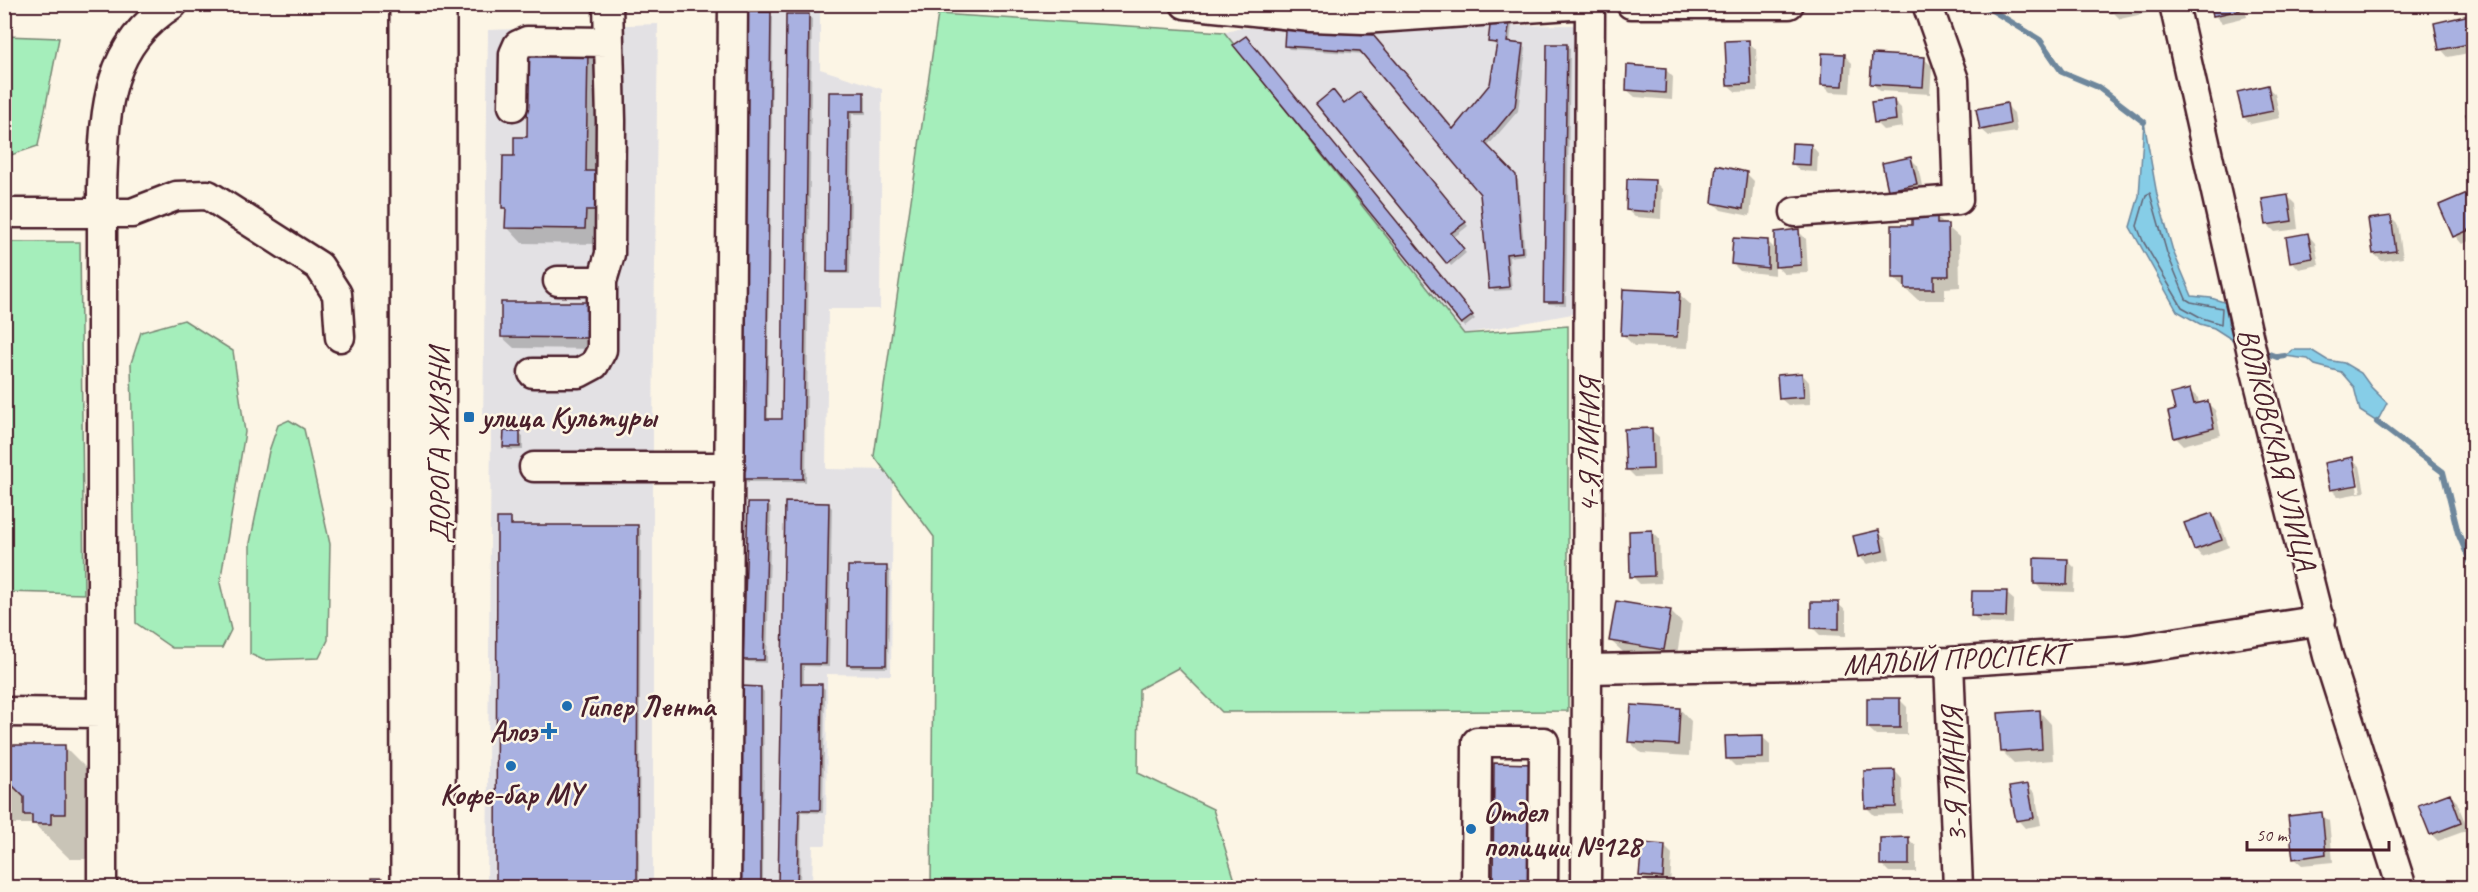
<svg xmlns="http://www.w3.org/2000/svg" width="2478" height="892" font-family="Caveat,sans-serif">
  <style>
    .built { fill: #e3e1e4 }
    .green { fill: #a5eebb; stroke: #788673; stroke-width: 1.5 }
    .water { fill: #86cde7; stroke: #6e879c; stroke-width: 1.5 }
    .shadow { fill: #0003; fill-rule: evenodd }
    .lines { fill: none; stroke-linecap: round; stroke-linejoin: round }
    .shore { stroke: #626576; stroke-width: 1.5 }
    .stream { stroke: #6e879c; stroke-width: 6 }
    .building { fill: #a9b1e1; stroke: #4a1f2b; stroke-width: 1.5 }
    .minor-casing { stroke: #4a1f2b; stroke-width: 33 }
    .major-casing { stroke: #4a1f2b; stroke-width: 38 }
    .minor { stroke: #fcf5e5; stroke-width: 28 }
    .major { stroke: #fcf5e5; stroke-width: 33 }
    .poi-dot { fill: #1f6fb2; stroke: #fcf5e5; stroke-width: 2 }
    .labels { text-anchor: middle; stroke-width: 5; stroke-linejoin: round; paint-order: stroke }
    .poi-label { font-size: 30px; font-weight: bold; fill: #4a1f2b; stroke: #fcf5e5; text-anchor: start }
    .street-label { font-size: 30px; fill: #4a1f2b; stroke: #fcf5e5 }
  </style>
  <rect width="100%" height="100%" fill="#fcf5e5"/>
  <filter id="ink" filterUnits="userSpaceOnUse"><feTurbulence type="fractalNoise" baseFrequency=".0167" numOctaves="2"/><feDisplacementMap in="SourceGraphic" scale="12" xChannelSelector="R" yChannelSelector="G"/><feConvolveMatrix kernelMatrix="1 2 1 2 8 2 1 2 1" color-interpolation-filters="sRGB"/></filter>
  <g filter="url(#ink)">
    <path class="built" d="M747 6 820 7V69L882 89 880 309H828L826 469 893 470 891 675 827 674 826 845H813L812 887 738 888Z
      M658 24 653 427V887H487L491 426 483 425 488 30Z
      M1577 25 1572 314 1464 334 1224 32 1237 28Z"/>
    <path class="green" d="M938 14 1224 32 1464 334 1568 326V711L1222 712 1178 668 1139 689 1138 773 1213 809 1237 887H931L934 537 874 456Z
      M5 36 59 38 38 146 5 157Z
      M5 242H80L84 594 5 592Z
      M184 320 233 351 245 432 220 583 231 630 222 648H172L136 623 131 363 141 332Z
      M289 420 304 429 330 544 328 640 319 658 263 660 250 654V543L269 451 278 425Z"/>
    <path class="water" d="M2144 122 2157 195 2173 251 2192 296 2211 298 2230 304 2228 323 2242 346 2214 328 2200 324 2177 311 2130 227 2139 196Z
      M2293 350H2311L2327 360 2344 363 2361 373 2371 387 2387 403 2377 422 2360 411 2354 387 2341 372 2315 365 2308 359 2285 356Z"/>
    <path class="shadow" d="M2111 4H2145L2147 13 2120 19 2113 12Z
      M2212 4H2244L2247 17 2222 23 2214 15Z
      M770 14 773 17 768 420H783L808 16 812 19 806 482H747L744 478Z
      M2470 17 2474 20V52L2448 57 2441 49Z
      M1509 22 1512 25 1510 44 1522 46 1526 49 1518 111 1487 147 1518 180 1525 255 1509 257 1512 290 1494 291 1491 288 1481 193 1364 54 1289 49 1286 46 1372 37 1453 131 1492 85 1498 46 1490 42Z
      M1249 41 1475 319 1465 327 1462 323 1236 46Z
      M1748 42 1756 49 1758 91 1736 92 1728 85Z
      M1566 46 1570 49 1566 305 1549 304 1545 301Z
      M587 52 603 68 600 244 522 243 507 227V211L504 207 516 158Z
      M1844 55 1852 63 1850 93 1830 92 1822 84Z
      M1924 59 1932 66 1930 94 1880 91 1872 83Z
      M1666 70 1673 77 1672 100 1635 97 1627 90Z
      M2267 87 2275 94 2280 118 2251 124 2244 117Z
      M830 94H863L866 97V114H852L850 274H831L828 271Z
      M1363 97 1468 226 1453 238 1466 253 1451 266 1345 106Z
      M1893 100 1901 108 1903 127 1883 130 1875 122Z
      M2006 105 2014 113 2017 132 1989 136 1981 129Z
      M1811 145 1818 153 1817 172 1800 171 1793 164Z
      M1910 158 1918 166 1923 191 1897 197 1890 189Z
      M1746 173 1754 181 1750 216 1721 210 1713 202Z
      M1655 182 1662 189 1661 219 1635 217 1627 210Z
      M2466 195 2474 202V239L2462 244 2455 236Z
      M2287 196 2295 204 2298 229 2275 232 2267 224Z
      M1936 217 1959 237 1960 287 1945 288V300H1918L1893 277 1914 226Z
      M2390 217 2398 225 2403 258 2382 261 2374 254Z
      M1798 231 1806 239 1808 273 1784 274 1775 265V275L1740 271 1733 264 1768 242 1776 250Z
      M2308 235 2315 243 2319 265 2299 269 2292 261Z
      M1679 294 1691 305 1688 348 1634 346 1622 334Z
      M586 304 598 316V349L514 348 502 337Z
      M1802 374 1809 382 1811 404 1788 405 1780 398Z
      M2190 391 2198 398 2199 405 2207 403 2215 410 2221 435 2183 445 2175 437 2177 411Z
      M1651 430 1659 437 1660 476 1635 477 1627 469Z
      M519 433 523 436V450H508L505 446Z
      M2352 459 2360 466 2365 492 2339 497 2331 489ZM2353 465H2356L2361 492H2358Z
      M787 503 828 504 832 508 829 667 804 666V685L821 686 825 689 823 813 801 812 800 888H780Z
      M768 505 771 508 767 663 748 662 745 659Z
      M2212 515 2220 523 2229 547 2202 557 2195 549Z
      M510 519 514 526H638L641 530 639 888H497Z
      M1652 531 1659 539 1661 583 1640 584 1632 576Z
      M1878 532 1886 539 1890 559 1867 564 1859 556Z
      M2067 560 2075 568 2074 592 2043 591 2035 583Z
      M886 568 890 571 888 668H852L848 665Z
      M2006 593 2014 600 2013 624 1980 623 1973 615Z
      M1838 604 1846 611V636L1820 635 1813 628Z
      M1670 611 1682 623 1676 661 1623 652 1611 641Z
      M761 688 764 692 763 888H742Z
      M1899 699 1907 707V735H1876L1868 728Z
      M1680 709 1691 721 1689 756 1641 753 1630 742Z
      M2040 712 2051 724 2053 760 2014 763 2002 751Z
      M1762 737 1770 744V765L1735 766 1727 758Z
      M4 746H64L100 782V849H86V859H70L34 824H4Z
      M1895 771 1902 779 1903 814 1874 815 1866 807Z
      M2027 785 2035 793 2041 825 2025 828 2018 820Z
      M2450 795 2457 802 2468 830 2438 841 2431 834Z
      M2321 814 2329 821 2333 862 2302 865 2294 858Z
      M1908 839 1916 846V872H1889L1882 865Z
      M1664 846 1672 854 1670 885 1649 883 1641 876Z"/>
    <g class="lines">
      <path class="shore" d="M2150 193 2167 253 2186 299 2191 302 2222 308 2221 324 2202 318 2182 307 2143 241 2137 226 2146 195Z"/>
      <path class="stream" d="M1982 4 2040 40 2062 72 2098 87 2144 122
        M2261 351 2277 357 2285 356
        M2377 422 2443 472 2458 533 2474 570"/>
    </g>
    <path class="building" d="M2109 4H2140V5L2111 12Z
      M2210 4H2239L2240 10 2213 16Z
      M748 12H771L766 419H782L786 14H809L803 479H743Z
      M2470 15 2474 43 2439 50 2434 23Z
      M1491 18 1510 20 1507 42 1523 44 1515 107 1485 143 1516 175 1522 252 1506 254 1509 287 1489 289 1480 194 1360 51 1284 46 1285 30 1373 35 1453 129 1490 84 1497 43 1488 42Z
      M1246 36 1473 315 1461 324 1233 45Z
      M1749 40 1751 84 1727 85 1725 41Z
      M1547 44H1567L1563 302H1544Z
      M528 50 588 51 586 171H601V210H586L585 229 505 228 506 208H502L503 156H514V137H527Z
      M1822 53 1845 54 1843 86 1821 85Z
      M1872 54 1925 57 1923 87 1870 84Z
      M1627 65 1666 68 1665 93 1626 90Z
      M2268 85 2273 111 2243 117 2237 92Z
      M1333 90 1344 104 1360 92 1466 222 1451 233 1464 249 1447 264 1316 104Z
      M829 92H864V111H849L847 272H827Z
      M1894 99 1896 120 1874 123 1871 102Z
      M2007 103 2010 124 1980 130 1976 109Z
      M2474 112V145L2466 114Z
      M1792 143 1811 144 1810 165 1791 164Z
      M1911 157 1917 184 1888 190 1882 163Z
      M1716 165 1747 172 1743 209 1712 203Z
      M1627 179 1655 180 1654 212 1626 210Z
      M2467 193 2474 208V228L2453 237 2439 205Z
      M2288 195 2292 221 2266 225 2262 199Z
      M1912 215H1937V224H1948L1949 276H1934V289H1905V278H1892V225H1912Z
      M2391 216 2396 251 2373 254 2368 219Z
      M1799 229 1801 265 1775 267V232Z
      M2308 233 2313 258 2290 262 2286 237Z
      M1733 238 1768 240V268L1731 264Z
      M1623 289 1680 292 1677 337 1621 335Z
      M501 302H587V338L501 337Z
      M1802 373 1804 397 1779 399 1777 375Z
      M2190 389 2194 404 2208 401 2214 428 2174 438 2168 412 2175 410 2171 394Z
      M1652 428 1653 469 1626 470 1624 429Z
      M504 431H520V447H503Z
      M2353 457 2358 485 2330 490 2324 463Z
      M785 502 829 503 826 664H801V684H822L820 810H799L797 888H778Z
      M748 503H768L764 660H743Z
      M2212 513 2222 540 2194 550 2184 523Z
      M497 518H511V525H638L637 888H496Z
      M1652 530 1654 576 1630 577 1629 531Z
      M1879 530 1883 551 1858 557 1853 536Z
      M2034 558 2068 559 2067 585 2034 584Z
      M848 566H887L886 665H847Z
      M1972 591H2007L2006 617 1971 616Z
      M1616 601 1671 610 1664 650 1609 641Z
      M1811 602H1839V629L1811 628Z
      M741 686 761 687V888H741Z
      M1867 698H1900V728H1867Z
      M1631 705 1680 708 1678 745 1628 742Z
      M2040 710 2042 749 2001 752 1998 713Z
      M1763 735V758L1726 759 1725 736Z
      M4 745H65V814H51V824H32V815H24V797L11 784H4Z
      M1494 763 1537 764 1535 888H1493Z
      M1895 770 1896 807 1865 808 1864 771Z
      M2028 784 2034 818 2016 821 2009 787Z
      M2450 793 2461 823 2430 835 2418 805Z
      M2322 812 2326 854 2293 859 2288 816Z
      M1909 837V865H1880V838Z
      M1642 843 1665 845 1663 878 1639 876Z
      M372 878H382V888H372Z"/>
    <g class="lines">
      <defs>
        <path id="minor" d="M1185 4 1311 17 1363 19 1585 4
          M1631 4H1789
          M2174 4 2256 371 2328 656 2402 888
          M513 106 514 54 518 45 527 41 608 42
          M1795 212 1958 200 1954 80 1927 4
          M4 213H132L176 196 208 195 319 266 337 294 340 337
          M558 281H602
          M533 373H579L594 365 602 350V281L610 254 611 121 608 4
          M534 467H730
          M1949 662 1958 888
          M1587 669 1949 662 2129 650 2321 620
          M4 712 102 713
          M102 888V187C105 114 104 47 173 4
          M726 888 733 4
          M1476 888 1477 742H1544L1543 888
          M1586 888 1590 4"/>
        <path id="major" d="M407 4 408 888
          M438 888 439 4"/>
      </defs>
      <use href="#minor" class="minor-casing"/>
      <use href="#major" class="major-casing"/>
      <use href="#minor" class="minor"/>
      <use href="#major" class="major"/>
    </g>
  </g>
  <g class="poi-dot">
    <rect x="463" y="411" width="12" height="12" rx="3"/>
    <circle cx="567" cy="706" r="6"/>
    <path d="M546 722h6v6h6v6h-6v6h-6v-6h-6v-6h6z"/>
    <circle cx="511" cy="766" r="6"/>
    <circle cx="1471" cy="829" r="6"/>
  </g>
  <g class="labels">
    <g class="poi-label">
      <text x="481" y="427">улица Культуры</text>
      <text x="579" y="716">Гипер Лента</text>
      <text x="537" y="741" text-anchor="end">Алоэ</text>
      <text x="511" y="804" text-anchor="middle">Кофе-бар MY</text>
      <text x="1483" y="822">Отдел<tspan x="1483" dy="34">полиции №128</tspan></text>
    </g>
    <g class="street-label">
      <text transform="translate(439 446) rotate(-90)" y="10">ДОРОГА ЖИЗНИ</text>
      <text transform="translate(1588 446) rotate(-90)" y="10">4-Я ЛИНИЯ</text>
      <text transform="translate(2277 449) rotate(76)" y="10">ВОЛКОВСКАЯ УЛИЦА</text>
      <text transform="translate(1955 659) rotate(-3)" y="10">МАЛЫЙ ПРОСПЕКТ</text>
      <text transform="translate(1954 775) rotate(-92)" y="10">3-Я ЛИНИЯ</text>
    </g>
  </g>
  <rect width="2478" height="892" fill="none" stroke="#fcf5e5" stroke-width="24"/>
  <rect x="12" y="12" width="2454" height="868" fill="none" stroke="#4a1f2b" stroke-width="2" filter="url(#ink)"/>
  <path d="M2247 841v9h142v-9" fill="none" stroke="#4a1f2b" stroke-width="3"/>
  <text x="2256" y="841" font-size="18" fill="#4a1f2b" stroke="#fcf5e5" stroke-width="4.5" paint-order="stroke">50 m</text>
</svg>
